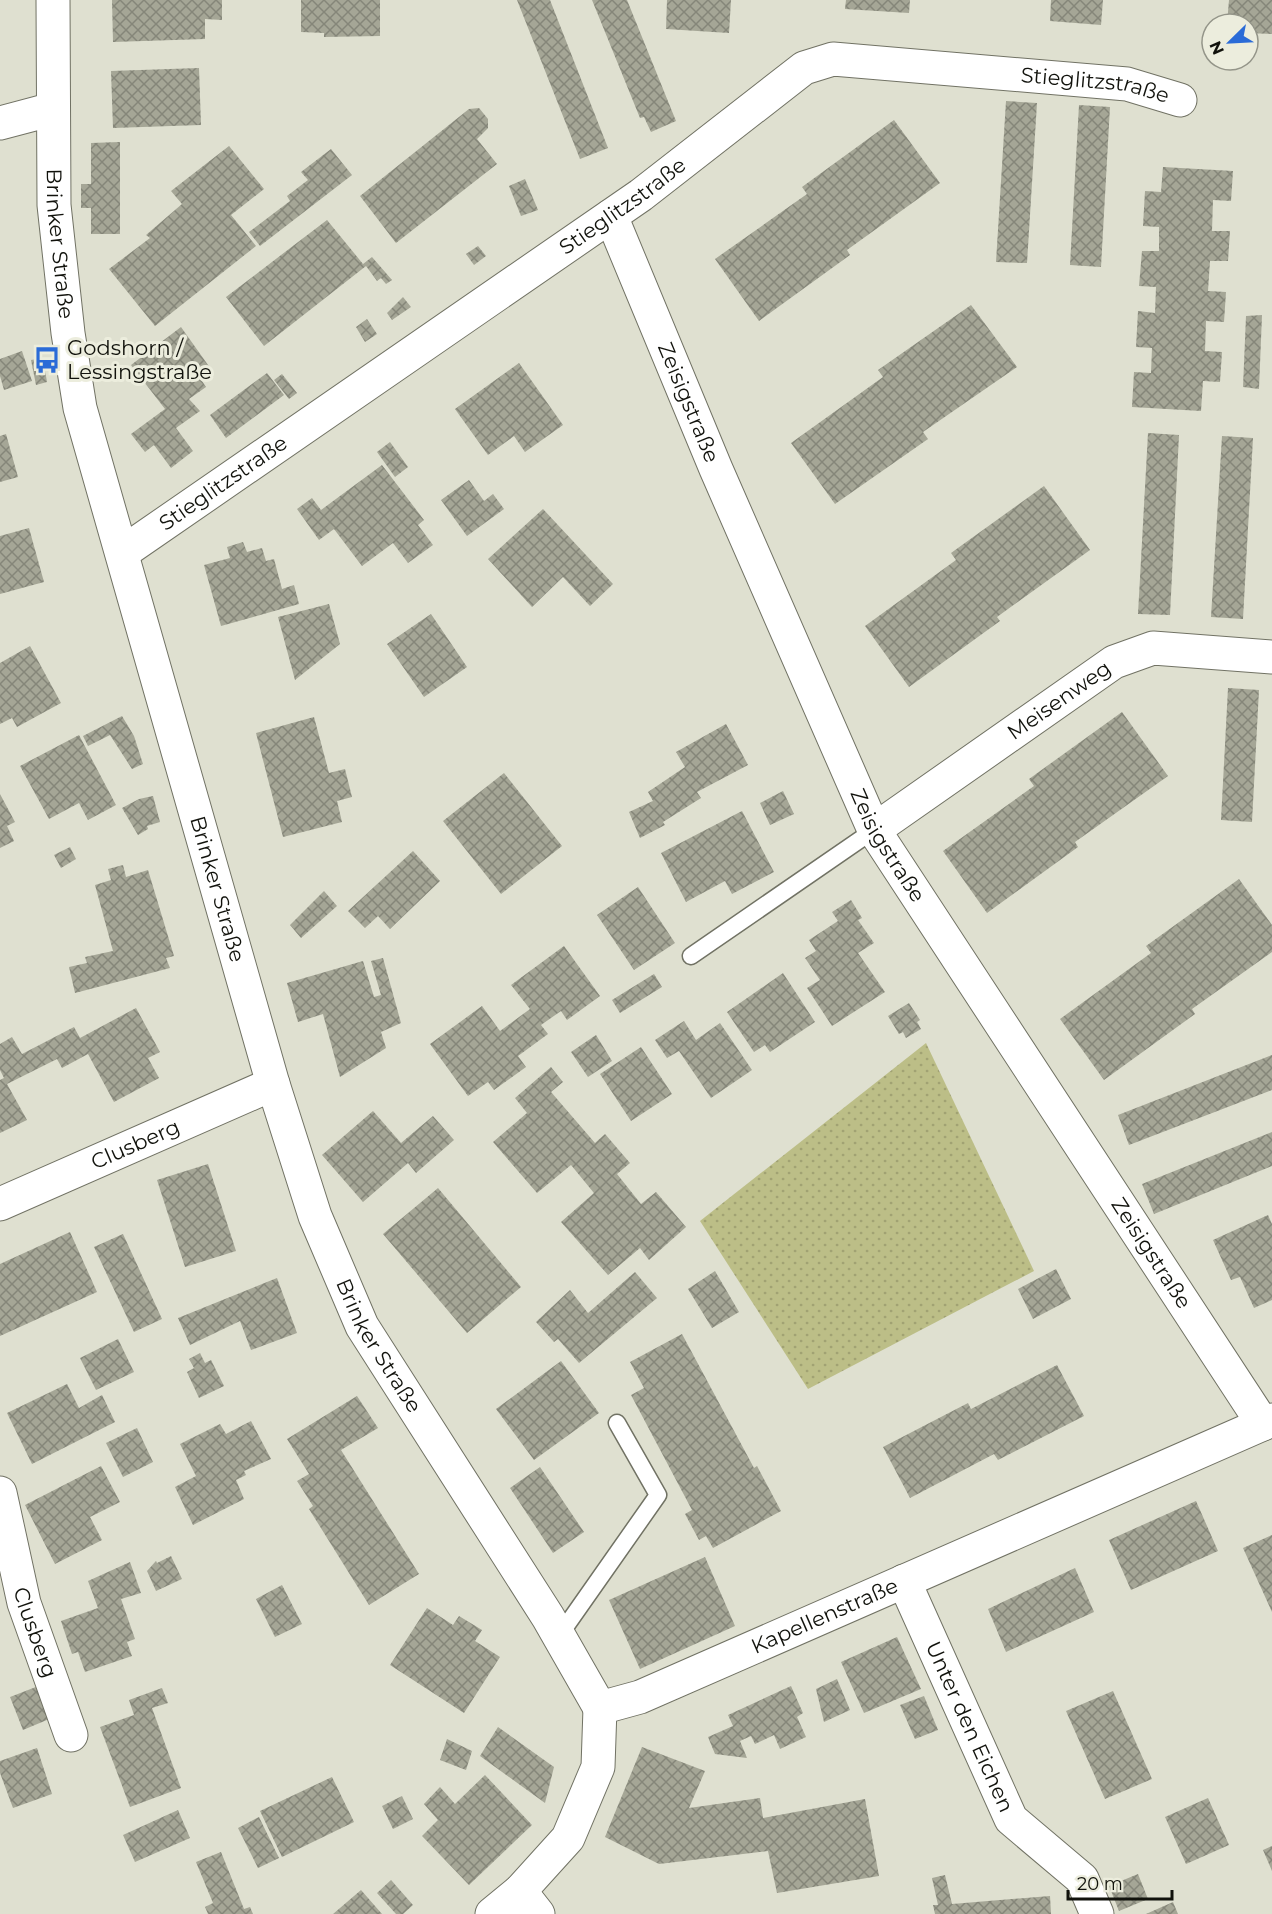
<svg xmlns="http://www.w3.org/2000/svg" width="1272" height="1914" font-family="Montserrat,sans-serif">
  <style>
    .grass { fill: url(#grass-dots) }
    .building { fill: url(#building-cross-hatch) }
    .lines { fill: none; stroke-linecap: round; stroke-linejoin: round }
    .lane-casing { stroke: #717264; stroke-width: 19 }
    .street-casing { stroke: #717264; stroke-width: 35 }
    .lane { stroke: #fff; stroke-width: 16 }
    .street { stroke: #fff; stroke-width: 33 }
    .labels { text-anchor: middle; stroke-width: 6; stroke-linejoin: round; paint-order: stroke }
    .street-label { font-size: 21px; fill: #11120c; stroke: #eceddd }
    .poi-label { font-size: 21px; fill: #11120c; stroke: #eceddd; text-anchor: start }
  </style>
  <defs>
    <pattern id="grass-dots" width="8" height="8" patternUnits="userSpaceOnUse" patternTransform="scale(1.5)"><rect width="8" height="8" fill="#bcbe87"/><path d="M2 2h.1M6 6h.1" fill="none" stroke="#a1a273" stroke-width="1.8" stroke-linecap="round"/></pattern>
    <pattern id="building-cross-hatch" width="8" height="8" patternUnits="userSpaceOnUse" patternTransform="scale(1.5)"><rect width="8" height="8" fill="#a5a696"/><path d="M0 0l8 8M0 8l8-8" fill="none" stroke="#858679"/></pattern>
  </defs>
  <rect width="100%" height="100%" fill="#dfe0d0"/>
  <path class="grass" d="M926 1043 1034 1271 808 1389 700 1221Z"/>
  <path class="building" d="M112 0H222V20L205 19V39L113 42Z
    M301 0H380V36L324 37V33L301 32Z
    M517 0H550L608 148 580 159Z
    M592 0H627L676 121 651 132 644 117 640 118Z
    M667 0H731L729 33 666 29Z
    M846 0H910L909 13 845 9Z
    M1051 0H1103L1101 25 1050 21Z
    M1229 0H1272V34L1248 33V24H1227Z
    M199 68 201 125 113 128 111 71Z
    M1006 101 1037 103 1027 263 996 262Z
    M1079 105 1110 107 1101 267 1070 265Z
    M479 108 488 119V128L477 139 497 164 396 243 360 196 469 109Z
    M894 120 940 183 847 250 850 255 759 321 715 259 807 194 802 187Z
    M120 142V234H91V208H81V184H91V143Z
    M229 146 264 189 231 215 256 246 155 326 109 269 150 238 146 235 182 204 171 191Z
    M331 149 352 175 260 246 249 232 290 201 287 196 308 180 301 172Z
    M1163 167 1233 171 1231 201 1213 200 1212 231H1230L1228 261H1210L1208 291 1226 292 1224 322 1206 321 1205 351 1222 352 1220 382 1203 381 1201 411 1132 407 1134 372 1151 373 1152 348 1136 347 1138 311 1155 313 1156 287 1139 286 1142 251H1159V227L1143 226 1145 191 1161 192Z
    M525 179 538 210 521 216 509 186Z
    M327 220 363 264 372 257 392 280 386 284 381 278 377 281 366 266 264 346 226 297Z
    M478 246 486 256 474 265 466 254Z
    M403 297 411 307 392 320 387 313Z
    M971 305 1017 367 923 432 928 439 835 504 791 443 883 377 878 370Z
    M1262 315 1259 389 1243 387 1246 316Z
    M367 319 377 334 365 342 356 327Z
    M181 327 213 372 202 381 206 387 189 399 200 411 176 428 193 451 171 468 154 445 145 452 131 434 165 409 131 365Z
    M22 351 32 381 4 390 0 376V359Z
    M43 358 47 382 36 385 31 360Z
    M519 363 563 425 525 452 514 436 488 455 455 409Z
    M267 373 284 395 226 438 210 415Z
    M282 374 297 393 289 399 274 380Z
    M1148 433 1179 435 1170 615 1138 614Z
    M6 434 18 477 0 482V436Z
    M1222 436 1253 438 1243 619 1211 617Z
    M390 442 408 467 395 477 377 452Z
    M382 465 424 520 418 525 433 545 408 563 393 543 362 566 334 529 319 540 297 509 312 498 321 510Z
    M469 480 484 501 493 494 504 509 467 536 441 500Z
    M1044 486 1090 550 997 617 1000 621 909 687 865 626 956 560 951 553Z
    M543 509 613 584 590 606 563 577 532 607 488 559Z
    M29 528 44 582 0 594V536Z
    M243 542 247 552 262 548 266 561 274 559 282 589 294 585 299 604 221 626 204 565 230 558 227 547Z
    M329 604 340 644 295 680 278 617Z
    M431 614 467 667 424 697 387 644Z
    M30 646 61 703 17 727 12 718 0 724V663Z
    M1228 688 1259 690 1252 822 1221 820Z
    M1122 712 1168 776 1075 842 1078 847 987 913 943 851 1034 786 1029 779Z
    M122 716 134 736 143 764 132 769 110 735 88 746 83 736Z
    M314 717 329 773 345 769 352 797 337 801 342 822 283 837 256 733Z
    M726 724 748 765 697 792 701 798 663 822 665 825 640 838 629 812 653 801 648 792 685 767 676 752Z
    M79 735 116 805 88 820 79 803 49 819 20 766Z
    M504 773 562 846 501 894 443 821Z
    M783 791 794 814 770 825 760 803Z
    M0 794 15 822 7 826 14 841 0 848Z
    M153 796 160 822 147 826 148 829 138 835 122 808 139 799Z
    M742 811 774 872 732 894 725 881 686 902 661 853Z
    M70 847 76 859 61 868 54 855Z
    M413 851 440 881 390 929 378 916 365 928 348 911Z
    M123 865 126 877 148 870 174 956 166 958 170 968 75 993 69 967 87 963 85 957 113 951 95 885 111 880 108 869Z
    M1239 879 1272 925V952L1192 1009 1195 1014 1104 1080 1060 1019 1151 953 1146 946Z
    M638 887 675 943 634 970 597 915Z
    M324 891 337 906 301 938 290 925Z
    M851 900 862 918 858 920 874 943 858 953 885 992 832 1026 807 988 820 980 805 958 816 951 809 940 838 921 832 912Z
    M564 946 600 996 567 1020 561 1011 541 1025 548 1034 518 1056 526 1067 494 1090 488 1082 468 1096 430 1044 482 1006 500 1031 530 1009 511 985Z
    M383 958 401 1023 381 1032 386 1048 340 1077 323 1014 298 1022 287 983 363 961 374 997 381 995 371 961Z
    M783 973 815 1022 770 1052 765 1045 754 1052 727 1012Z
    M654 974 662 987 620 1013 612 1000Z
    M909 1003 920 1020 917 1022 921 1029 906 1038 903 1032 899 1034 888 1016Z
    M136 1008 160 1052 148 1058 159 1078 114 1102 88 1054 62 1068 57 1059 7 1084 27 1120 0 1133V1080L4 1078 0 1070V1044L12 1037 22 1054 74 1027 80 1038Z
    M684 1021 696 1040 720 1023 752 1070 711 1098 679 1051 667 1058 655 1040Z
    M596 1035 612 1061 588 1077 571 1052Z
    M641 1047 672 1094 631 1121 600 1074Z
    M1272 1055V1090L1129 1145 1118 1115Z
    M551 1067 563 1082 551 1092 595 1143 605 1134 630 1163 603 1186 617 1174 641 1204 656 1192 686 1227 649 1260 640 1248 608 1275 561 1222 594 1193 571 1165 537 1193 493 1142 527 1113 515 1098Z
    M373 1111 401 1143 433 1116 454 1140 416 1173 408 1163 363 1202 322 1155Z
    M1272 1132V1166L1154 1214 1142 1184Z
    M208 1164 236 1251 185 1267 157 1180Z
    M438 1188 521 1287 467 1333 383 1234Z
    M1268 1215 1272 1224V1300L1254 1308 1240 1277 1231 1280 1213 1240Z
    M70 1232 97 1292 0 1336V1264Z
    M123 1234 162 1319 134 1332 94 1247Z
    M1056 1269 1071 1299 1033 1319 1018 1289Z
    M715 1271 739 1312 712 1328 688 1289Z
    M635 1272 657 1298 579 1363 558 1339 554 1342 536 1322 570 1290 588 1313Z
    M277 1278 297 1333 251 1350 240 1321 190 1345 178 1318Z
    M682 1334 754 1468 757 1466 781 1511 713 1548 706 1536 699 1540 685 1514 692 1510 631 1395 644 1388 630 1362Z
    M118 1339 134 1372 96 1390 80 1358Z
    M200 1353 205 1363 211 1360 224 1386 199 1398 187 1372 194 1368 189 1359Z
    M561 1361 599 1413 534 1460 496 1409Z
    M1057 1365 1084 1416 998 1460 994 1454 910 1498 883 1447 968 1403 971 1409Z
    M67 1384 79 1408 102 1395 115 1422 32 1464 7 1413Z
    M357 1396 378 1428 341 1450 419 1574 369 1605 309 1509 313 1506 297 1481 309 1474 287 1439Z
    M251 1421 271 1459 244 1471 246 1475 236 1480 244 1499 193 1525 175 1487 196 1476 180 1444 220 1424 226 1434Z
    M137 1428 153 1462 123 1477 106 1443Z
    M101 1466 120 1502 90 1517 102 1540 55 1564 25 1505Z
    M540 1467 584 1532 553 1553 510 1488Z
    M1196 1501 1218 1551 1131 1590 1109 1540Z
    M1272 1535V1612L1243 1548Z
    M171 1556 182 1579 156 1591 147 1571 156 1561 157 1563Z
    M705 1557 735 1626 640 1669 609 1600Z
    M130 1562 141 1593 121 1599 135 1639 127 1642 132 1656 85 1672 78 1652 72 1654 61 1621 98 1608 88 1581Z
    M1075 1568 1094 1612 1006 1652 988 1609Z
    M282 1585 302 1624 275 1637 256 1599Z
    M427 1608 453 1625 459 1616 482 1630 475 1641 500 1657 464 1713 390 1665Z
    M897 1637 921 1689 864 1713 841 1662Z
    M837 1679 850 1710 824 1722 816 1689Z
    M41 1685 54 1717 23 1730 10 1697Z
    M791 1686 803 1713 797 1717 806 1737 780 1749 774 1735 755 1744 751 1736 740 1741 747 1758 715 1754 708 1737 733 1726 728 1715Z
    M162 1688 168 1703 152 1708 181 1788 130 1807 100 1727 134 1715 129 1700Z
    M1113 1691 1152 1779 1105 1799 1066 1711Z
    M924 1696 938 1730 915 1739 900 1705Z
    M498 1727 554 1767 545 1803 480 1756Z
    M447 1739 472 1751 466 1770 440 1760Z
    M642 1747 705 1771 689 1808 760 1798 763 1818 865 1799 879 1876 777 1893 768 1851 659 1864 605 1837Z
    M37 1748 52 1794 13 1808 0 1773V1761Z
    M485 1775 532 1825 469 1885 422 1836 438 1820 424 1804 440 1787 455 1804Z
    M332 1777 354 1822 282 1857 260 1811Z
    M402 1796 413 1819 393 1829 382 1806Z
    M1208 1798 1229 1845 1186 1864 1165 1817Z
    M178 1810 190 1838 135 1862 123 1835Z
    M259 1817 279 1858 258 1868 238 1828Z
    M1272 1846V1871L1263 1850Z
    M221 1852 244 1909 250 1907 253 1914H208L205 1907 213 1903 196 1862Z
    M1138 1874 1148 1899 1119 1911 1109 1886Z
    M945 1875 952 1904 1050 1896 1051 1914H935L933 1905H938L932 1878Z
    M391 1880 413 1905 403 1914H396L377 1893Z
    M361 1890 382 1914H333Z
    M1173 1902 1178 1914H1146Z"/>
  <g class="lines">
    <defs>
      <path id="lane" d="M691 956 874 830
        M559 1636 658 1495 617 1423"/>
      <g id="street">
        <path id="s1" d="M53 0 54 205 68 333 80 408 273 1084 315 1216 362 1326 548 1617 600 1708"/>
        <path d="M0 123 53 109"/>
        <path id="s2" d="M611 216 716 469 874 830 1263 1424"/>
        <path id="s3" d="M122 553 641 195 804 68 833 59 1127 84 1180 100"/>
        <path id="s4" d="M874 830 1114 662 1153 648 1272 657"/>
        <path id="s5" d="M0 1204 273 1084"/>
        <path id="s6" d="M0 1493 24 1603 71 1735"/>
        <path id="s7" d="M904 1581 1011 1819 1082 1879 1097 1914"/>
        <path id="s8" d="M600 1708 640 1697 1272 1420"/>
        <path d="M520 1891 538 1914"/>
        <path d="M492 1914 520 1891 568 1838 598 1767 600 1708"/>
      </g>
    </defs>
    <use href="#lane" class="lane-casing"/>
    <use href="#street" class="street-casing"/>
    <use href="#lane" class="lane"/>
    <use href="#street" class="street"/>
  </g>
  <defs>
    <symbol id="bus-bare" viewBox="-9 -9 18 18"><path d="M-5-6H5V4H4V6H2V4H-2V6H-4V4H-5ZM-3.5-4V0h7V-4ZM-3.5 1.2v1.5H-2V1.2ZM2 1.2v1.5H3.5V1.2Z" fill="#2a6bd7" stroke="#eceddd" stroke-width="2.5" paint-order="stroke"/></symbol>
  </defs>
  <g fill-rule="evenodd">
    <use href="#bus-bare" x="28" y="341" width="38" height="38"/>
  </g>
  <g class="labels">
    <g class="street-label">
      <text dy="7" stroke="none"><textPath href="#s3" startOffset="1131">Stieglitzstraße</textPath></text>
      <text dy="7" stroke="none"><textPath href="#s3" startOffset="609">Stieglitzstraße</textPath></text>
      <text dy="7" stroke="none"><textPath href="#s1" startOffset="244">Brinker Straße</textPath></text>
      <text dy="7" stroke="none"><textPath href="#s2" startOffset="202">Zeisigstraße</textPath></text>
      <text dy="7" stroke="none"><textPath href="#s3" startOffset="123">Stieglitzstraße</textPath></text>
      <text dy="7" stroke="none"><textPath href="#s4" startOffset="226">Meisenweg</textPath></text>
      <text dy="7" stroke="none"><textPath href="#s2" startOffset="688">Zeisigstraße</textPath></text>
      <text dy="7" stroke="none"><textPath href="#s1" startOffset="910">Brinker Straße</textPath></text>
      <text dy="7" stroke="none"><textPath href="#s5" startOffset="148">Clusberg</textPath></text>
      <text dy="7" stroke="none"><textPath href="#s2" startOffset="1174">Zeisigstraße</textPath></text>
      <text dy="7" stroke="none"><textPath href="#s1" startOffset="1396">Brinker Straße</textPath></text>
      <text dy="7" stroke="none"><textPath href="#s8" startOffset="243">Kapellenstraße</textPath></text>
      <text dy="7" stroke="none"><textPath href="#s6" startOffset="144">Clusberg</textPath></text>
      <text dy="7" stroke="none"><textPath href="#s7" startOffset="160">Unter den Eichen</textPath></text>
    </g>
    <g class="poi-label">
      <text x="67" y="355">Godshorn /<tspan x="67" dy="24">Lessingstraße</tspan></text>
    </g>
  </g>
  <g transform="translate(1230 42) rotate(246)"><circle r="28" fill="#eceddd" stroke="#949589" stroke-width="1.5"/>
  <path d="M0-4.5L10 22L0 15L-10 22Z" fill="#2a6bd7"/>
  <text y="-9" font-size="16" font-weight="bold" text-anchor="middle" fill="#11120c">N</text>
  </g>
  <path d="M1068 1890v9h104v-9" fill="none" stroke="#11120c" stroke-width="3"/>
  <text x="1077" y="1890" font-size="18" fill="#11120c" stroke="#eceddd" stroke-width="4.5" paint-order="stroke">20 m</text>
</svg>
